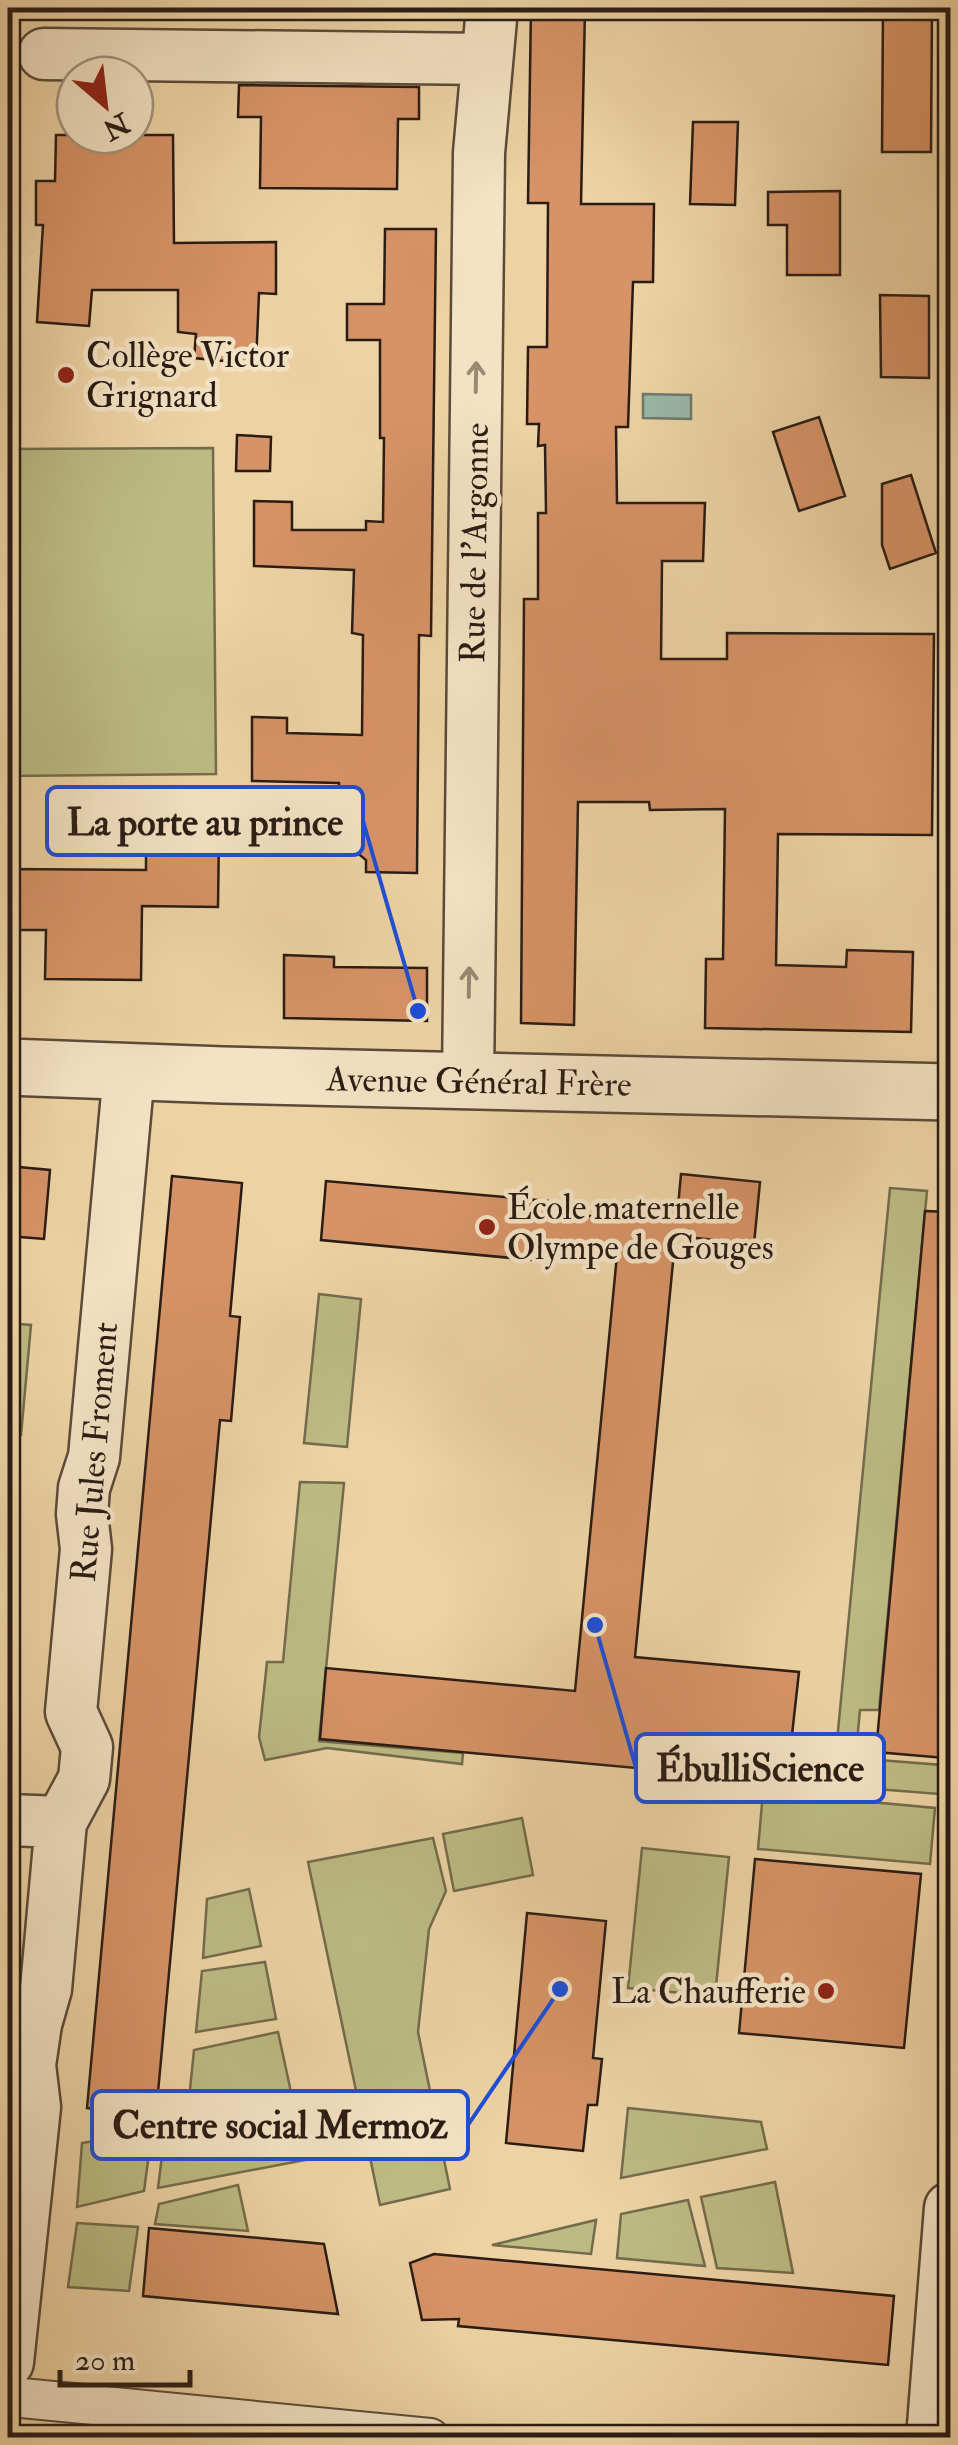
<svg xmlns="http://www.w3.org/2000/svg" width="958" height="2445" font-family="'IM FELL Double Pica',serif">
  <style>
    .green { fill: #bcbb83; stroke: #736c4c; stroke-width: 2.5 }
    .water { fill: #99b7aa; stroke: #6d796e; stroke-width: 2.5 }
    .building { fill: #d69367; stroke: #2a1c14; stroke-width: 2.5 }
    .lines { fill: none; stroke-linecap: round; stroke-linejoin: round }
    .pedestrian-casing { stroke: #5b4a38; stroke-width: 42 }
    .minor-casing { stroke: #5b4a38; stroke-width: 55 }
    .tertiary-casing { stroke: #5b4a38; stroke-width: 60 }
    .pedestrian { stroke: #f3e2c4; stroke-width: 38 }
    .minor { stroke: #f3e2c4; stroke-width: 50 }
    .tertiary { stroke: #f3e2c4; stroke-width: 55 }
    .oneway { stroke: #998975 }
    .poi-dot { fill: #8f2418; stroke: #f3e2c4; stroke-width: 4 }
    .labels { text-anchor: middle; stroke-width: 9; stroke-linejoin: round; paint-order: stroke }
    .poi-label { font-size: 35px; fill: #2a1c14; stroke: #f3e2c4; text-anchor: start }
    .street-label { font-size: 35px; fill: #2a1c14; stroke: #f3e2c4 }
    .leader { fill: none; stroke: #1d4ed8; stroke-width: 4 }
    .callout-dot { fill: #1d4ed8; stroke: #f3e2c4; stroke-width: 4 }
    .callout { fill: #f3e2c4; stroke: #1d4ed8; stroke-width: 4 }
    .callout-label { font-size: 38px; text-anchor: middle; font-weight: bold; fill: #2a1c14 }
  </style>
  <rect width="100%" height="100%" fill="#edd3a4"/>
  <filter id="stains"><feTurbulence type="fractalNoise" baseFrequency=".002" numOctaves="4"/><feColorMatrix values="0 0 0 0 .2 0 0 0 0 .09 0 0 0 0 .02 0 0 0 .5 -.17"/></filter>
  <radialGradient id="worn" r=".72"><stop offset=".6" stop-color="#630" stop-opacity="0"/><stop offset="1" stop-color="#630" stop-opacity=".3"/></radialGradient>
  <path class="green" d="M213 448 216 774 8 776V449Z
    M890 1188 927 1191 879 1710H860L853 1785 833 1783Z
    M319 1294 361 1299 347 1447 304 1443Z
    M8 1323 31 1325 21 1435 8 1434Z
    M300 1482 344 1483 319 1741 463 1753 462 1764 327 1748 265 1760 259 1737 267 1662H283Z
    M866 1759 942 1765 939 1794 864 1788Z
    M763 1792 935 1808 930 1864 758 1849Z
    M522 1818 533 1875 454 1891 443 1834Z
    M433 1838 446 1891 429 1929 418 2032 450 2189 380 2205 308 1862Z
    M642 1848 729 1857 715 1996 628 1988Z
    M249 1889 261 1946 203 1958 207 1899Z
    M265 1962 276 2019 196 2032 202 1971Z
    M278 2032 291 2092 188 2109 194 2050Z
    M293 2104 305 2160 158 2188 165 2131Z
    M628 2108 761 2122 767 2149 621 2178Z
    M152 2131 144 2191 77 2207 82 2143Z
    M775 2182 793 2273 717 2268 701 2197Z
    M238 2185 248 2231 155 2224 159 2204Z
    M688 2200 705 2266 617 2258 621 2214Z
    M596 2220 591 2254 492 2245Z
    M77 2223 138 2227 129 2291 68 2287Z"/>
  <path class="water" d="M643 394 691 395V419L643 418Z"/>
  <path class="building" d="M531 8H585L581 204H654L653 282H633L628 427H616L617 503H705L703 561H662L661 659H727V633L934 634 932 835 778 834 776 965 846 967 847 950 913 952 911 1032 705 1028 706 959H723L725 809 650 810 649 802H578L574 1025 521 1023 524 599H538V513H546L545 445 538 446 539 424H527L528 347H547L548 203H528Z
    M883 8H932L931 152H882Z
    M239 85 419 87V119H398L397 189 260 188 261 117H238Z
    M693 122H738L735 205 690 204Z
    M56 135H173L174 243 276 242V294L259 293 256 364 194 358 196 334 178 332V290H92L89 326 37 322 43 225H36V181H55Z
    M840 191V275H787V225H768V192Z
    M385 229H436L431 636 419 635 417 873 366 872V860L339 838V783L252 781V717L287 718V733L362 735 363 635 352 633 354 570 254 566V501L292 502V530H366V521L383 522 384 438H380V340H347V304H384Z
    M880 295 929 296V378L881 377Z
    M819 417 845 496 799 511 773 432Z
    M237 435 271 437 270 471H236Z
    M911 475 936 553 890 569 882 545V484Z
    M146 834H219L218 907 142 906 141 980 45 979 46 930H8V869L146 870Z
    M284 955 334 957V967L427 968V1021L284 1018Z
    M8 1166 50 1170 44 1239 8 1236Z
    M681 1174 760 1182 754 1244 676 1236V1231L635 1657 799 1672 792 1735 772 1734 768 1780 320 1739 326 1668 575 1691 617 1255 545 1249 543 1261 321 1240 326 1181 548 1201V1212L620 1219 622 1202 678 1207Z
    M172 1176 242 1183 230 1316 240 1317 231 1421 220 1420 156 2114 87 2108Z
    M925 1211 950 1212V1697L945 1758 876 1752Z
    M755 1859 921 1874 904 2048 739 2033Z
    M527 1913 606 1921 593 2058 602 2059 597 2105H588L583 2151 506 2143Z
    M149 2228 324 2244 338 2314 143 2296Z
    M434 2254 894 2296 888 2365 458 2326 459 2319 422 2320 410 2263Z"/>
  <g class="lines">
    <defs>
      <path id="pedestrian" d="M22 2398 430 2438"/>
      <path id="minor" d="M44 54 487 59
        M468 1080 479 153 492 8
        M8 1820 61 1822
        M8 2362 35 2107 30 2065 36 2024 46 1989 61 1822 84 1779 87 1747 71 1712 86 1549 82 1514 84 1488 94 1457 129 1072
        M932 2438 950 2208"/>
      <path id="tertiary" d="M8 1067 223 1075 950 1092"/>
    </defs>
    <use href="#pedestrian" class="pedestrian-casing"/>
    <use href="#minor" class="minor-casing"/>
    <use href="#tertiary" class="tertiary-casing"/>
    <use href="#pedestrian" class="pedestrian"/>
    <use href="#minor" class="minor"/>
    <use href="#tertiary" class="tertiary"/>
  </g>
  <defs><path id="oneway-shaft" d="M-6 0H5M1.5-3L5.5 0L1.5 3" fill="none" stroke-width="1.6" stroke-linecap="round" stroke-linejoin="round" transform="scale(2.5)"/></defs>
  <g class="oneway">
    <use href="#oneway-shaft" transform="translate(476 377) rotate(-89)"/>
    <use href="#oneway-shaft" transform="translate(469 982) rotate(-89)"/>
  </g>
  <g class="poi-dot">
    <circle cx="66" cy="375" r="10"/>
    <circle cx="487" cy="1227" r="10"/>
    <circle cx="826" cy="1991" r="10"/>
  </g>
  <g class="labels">
    <g class="poi-label">
      <text x="86" y="367">Collège Victor<tspan x="86" dy="40">Grignard</tspan></text>
      <text x="507" y="1219">École maternelle<tspan x="507" dy="40">Olympe de Gouges</tspan></text>
      <text x="806" y="2003" text-anchor="end">La Chaufferie</text>
    </g>
    <g class="street-label">
      <text transform="translate(474 543) rotate(-89)" y="12">Rue de l'Argonne</text>
      <text transform="translate(479 1081) rotate(1)" y="12">Avenue Général Frère</text>
      <text transform="translate(94 1452) rotate(-85)" y="12">Rue Jules Froment</text>
    </g>
  </g>
  <path class="leader" d="M418 1011L363 821M595 1625L636 1768M560 1989L468 2125"/>
  <g class="callout-dot">
    <circle cx="418" cy="1011" r="10"/>
    <circle cx="595" cy="1625" r="10"/>
    <circle cx="560" cy="1989" r="10"/>
  </g>
  <g class="callout">
    <rect x="47" y="787" width="316" height="68" rx="10"/>
    <rect x="636" y="1734" width="248" height="68" rx="10"/>
    <rect x="92" y="2091" width="376" height="68" rx="10"/>
  </g>
  <g class="callout-label">
    <text x="205" y="835">La porte au prince</text>
    <text x="760" y="1781">ÉbulliScience</text>
    <text x="280" y="2138">Centre social Mermoz</text>
  </g>
  <rect width="958" height="2445" fill="none" stroke="#edd3a4" stroke-width="40"/>
  <rect x="10" y="10" width="938" height="2425" fill="none" stroke="#2a1c14" stroke-width="5"/>
  <rect x="20" y="20" width="918" height="2405" fill="none" stroke="#2a1c14" stroke-width="2.5"/>
  <g transform="translate(105 105) rotate(152)"><circle r="48" fill="#f3e2c4" stroke="#a3937e" stroke-width="2.5"/>
  <path d="M0-8L18 38L0 25L-18 38Z" fill="#8f2418"/>
  <text y="-15" font-size="28" font-weight="bold" text-anchor="middle" fill="#2a1c14">N</text>
  </g>
  <path d="M60 2370v15h130v-15" fill="none" stroke="#2a1c14" stroke-width="5"/>
  <text x="75" y="2370" font-size="30" fill="#2a1c14" stroke="#f3e2c4" stroke-width="8" paint-order="stroke">20 m</text>
  <rect width="100%" height="100%" filter="url(#stains)"/>
  <rect width="100%" height="100%" fill="url(#worn)"/>
</svg>
